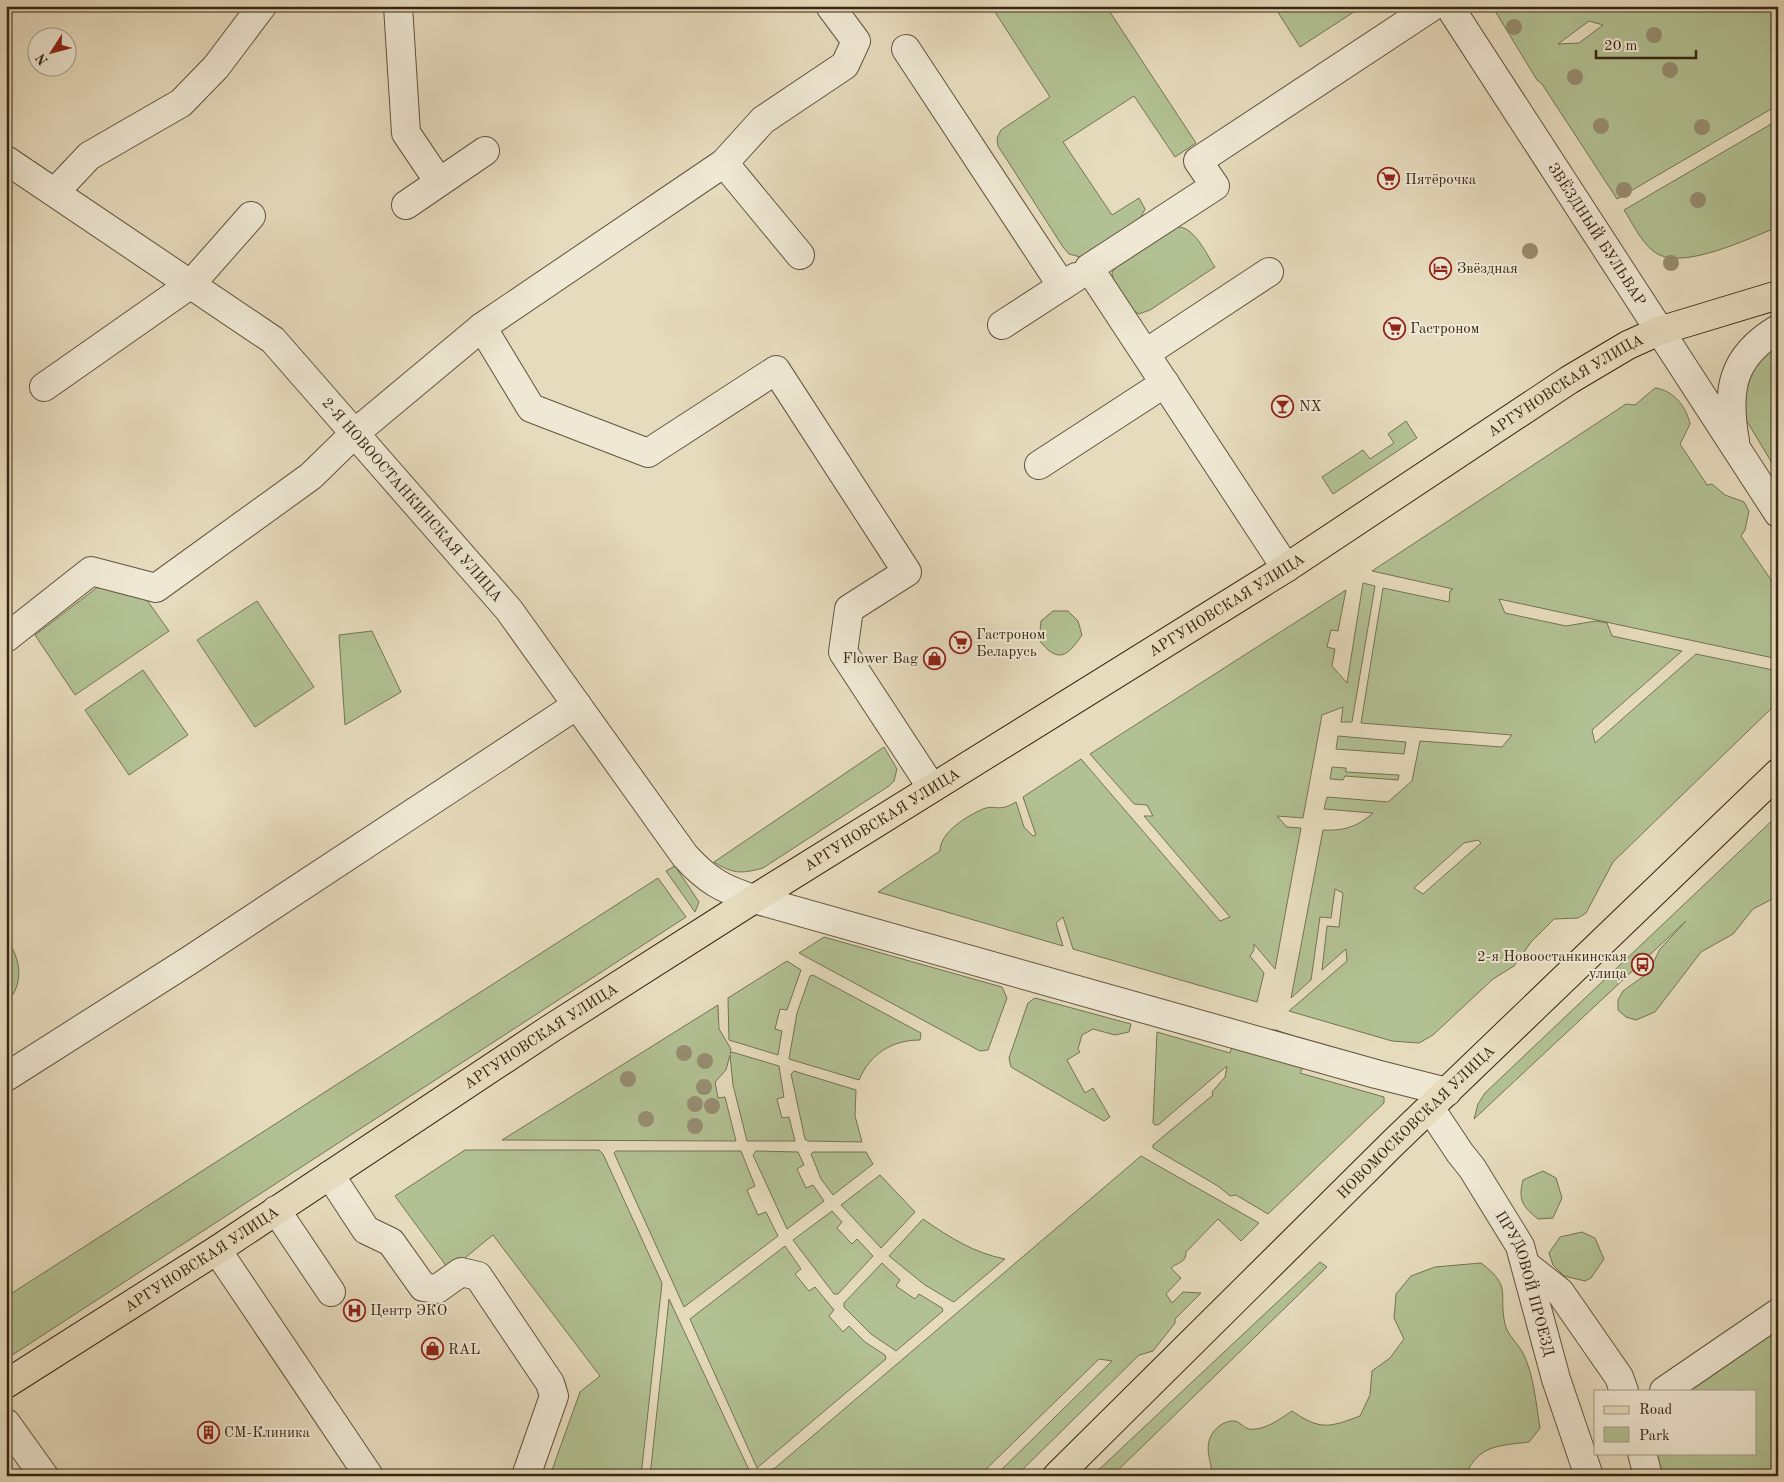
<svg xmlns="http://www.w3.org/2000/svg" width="1784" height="1482" font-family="'Old Standard TT',serif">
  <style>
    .green { fill: #b2c193; stroke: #747452; fill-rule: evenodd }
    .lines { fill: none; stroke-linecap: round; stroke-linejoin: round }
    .minor-casing { stroke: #63543c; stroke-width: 30 }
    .major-casing { stroke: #372711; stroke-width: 30 }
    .minor { stroke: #efe8d4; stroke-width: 28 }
    .major { stroke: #e6dbbd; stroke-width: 28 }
    .tree { fill: #978d71 }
    .labels { text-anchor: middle; stroke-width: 4; stroke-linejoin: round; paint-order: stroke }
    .poi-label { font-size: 15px; fill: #372711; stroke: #efe8d4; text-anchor: start }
    .street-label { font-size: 15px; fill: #372711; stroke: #efe8d4 }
  </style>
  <rect width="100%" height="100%" fill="#e6dbbd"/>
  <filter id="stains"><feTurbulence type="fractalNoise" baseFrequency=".004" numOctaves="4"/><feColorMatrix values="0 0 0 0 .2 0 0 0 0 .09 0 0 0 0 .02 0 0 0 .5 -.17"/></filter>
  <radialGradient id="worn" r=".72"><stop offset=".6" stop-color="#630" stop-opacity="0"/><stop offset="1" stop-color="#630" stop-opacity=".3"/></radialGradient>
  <path class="green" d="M991 6H1106L1196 143 1175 157 1134 96 1063 142 1112 215 1139 198 1145 209 1140 219 1080 257 1069 254 1063 247 998 146 997 138 1001 130 1050 97Z
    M1274 6H1363L1300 47Z
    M1492 6H1621V12L1628 6H1778V105L1617 199 1542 84 1537 80ZM1589 21 1603 25 1579 43 1558 44Z
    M1778 120V227C1749 238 1679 273 1653 251 1640 240 1633 224 1624 210Z
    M1176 227C1194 225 1206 254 1215 267L1150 310 1139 314C1128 308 1113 285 1112 272L1120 263Z
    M1778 340V473L1742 413 1743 379Z
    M1655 388C1673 390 1686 406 1690 424L1680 444 1707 485 1712 484 1725 495 1744 502 1749 511 1745 530 1741 536 1778 590V659L1499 599 1505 613 1566 626 1596 621 1607 623 1612 636 1682 651 1592 730 1595 743 1696 654 1778 671V702L1613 862 1586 913 1578 918 1554 919 1531 942 1514 966 1493 979 1433 1035 1419 1043 1392 1041 1289 1011 1347 961 1346 949 1322 970 1327 926 1339 927 1343 893 1335 889 1331 918 1320 917 1311 980 1291 998 1323 830C1344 831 1357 827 1373 813L1324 809 1327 797 1388 802 1412 781 1420 741 1502 747 1512 735 1361 723 1383 588 1449 602 1450 591 1453 589 1372 571 1626 404 1635 405ZM1478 840 1481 843 1423 894 1414 888 1464 843Z
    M1406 421 1417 438 1333 494 1322 477 1363 450 1370 459 1394 443 1388 434Z
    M1363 583 1375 586 1352 722H1341L1343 707 1322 715 1303 818 1277 816 1287 827 1301 828 1275 969 1254 944V950L1250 956 1264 973 1257 1002 1073 949 1063 917 1056 923 1063 946 878 892 940 851C940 832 967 816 983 809 996 804 998 813 1016 802L1024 827 1033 836 1036 835 1023 797 1081 759 1220 921 1230 917 1144 816H1153L1147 805 1134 804 1090 754 1346 590 1338 631 1331 630 1327 647 1335 649 1332 666 1347 683Z
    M99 586 144 596 169 631 75 695 35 635Z
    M257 601 314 687 255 727 197 640Z
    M1053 611H1068L1078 621 1082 635C1067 657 1058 664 1039 640L1041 621Z
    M372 631 401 692 345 725 339 635Z
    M143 670 188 735 129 775 85 710Z
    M1338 736 1406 742 1404 754 1336 749Z
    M884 747 897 769 894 781 889 786 763 868C741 874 733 874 714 862Z
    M1332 767 1346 768V772L1399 775 1398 780 1345 776 1343 780 1330 779Z
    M1778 815V896L1753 909 1733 934 1701 952 1655 1012 1636 1020 1626 1017 1618 1010V1000L1623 991 1648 973 1660 949 1686 921 1474 1119 1478 1104 1485 1093Z
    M675 866 699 902 695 912 666 871Z
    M658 878 686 917 6 1359V1297Z
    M824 937 1002 987 1007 998 988 1050 980 1051 799 953Z
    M6 939C21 957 25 985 6 1003Z
    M787 961 801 970 787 1010 780 1009 775 1029 782 1031 778 1055 729 1040 728 998Z
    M813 975 921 1033 920 1040C892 1040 870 1054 859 1080L789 1059 797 1013 810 976Z
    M1035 998 1131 1024 1129 1032 1115 1035 1093 1029 1082 1035 1078 1049 1080 1052 1067 1060 1085 1093 1093 1088 1110 1117 1104 1121 1011 1067 1009 1058 1028 1003Z
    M718 1005 719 1029 731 1049 730 1054 732 1052 779 1066 784 1097 777 1099 782 1118 789 1117 795 1141H747L733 1085 730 1055 726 1070 715 1082 718 1098 725 1097 736 1141 502 1140Z
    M1276 1030 1290 1035 1305 1064 1300 1073 1384 1097V1103L1268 1214 1236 1195 1230 1196 1218 1186 1153 1148V1145L1213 1095 1212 1092 1225 1077 1227 1066 1158 1125H1155L1153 1123 1157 1032 1230 1053C1235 1031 1257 1031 1276 1030Z
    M794 1071 856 1090 855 1116 862 1142 808 1141 805 1139 791 1074Z
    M465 1150H599L603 1154 662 1283 641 1476H539L552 1470 580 1392 600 1376 493 1235 455 1266 447 1267 395 1196Z
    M616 1151H741L755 1186 747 1190 758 1215 766 1212 778 1236 684 1307 614 1153Z
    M756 1151 798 1152 804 1165 797 1169 806 1188 813 1185 824 1201 787 1229 753 1155Z
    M813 1152H866L873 1164 833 1195 821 1179 811 1154Z
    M1141 1156 1259 1223 1241 1241 1218 1219 1186 1252C1186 1264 1177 1262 1171 1268L1181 1278 1166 1294 1172 1303 1183 1292 1201 1293 1175 1319V1323L1153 1351 1139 1355 1016 1476H995L1112 1361 1099 1359 979 1476H650L669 1299 750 1472 761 1473 775 1468Z
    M1543 1171 1556 1178 1562 1198 1553 1218 1538 1219C1522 1206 1518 1200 1523 1180Z
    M880 1175 915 1212 881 1248 841 1205Z
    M832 1211 842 1222 837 1228 852 1244 857 1239 873 1256 838 1294H834L793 1240Z
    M923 1219C949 1237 974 1253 1005 1259L954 1302 950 1300 925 1285 889 1256Z
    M1582 1232 1595 1238 1604 1259 1591 1278 1585 1281 1564 1276 1553 1265 1549 1253 1560 1237Z
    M785 1246 801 1269 795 1274 809 1291 815 1287 834 1310 829 1316 843 1332 849 1326 865 1342 885 1355 886 1359 757 1468 690 1319Z
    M1320 1262 1327 1267 1112 1476H1092Z
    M882 1263 900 1280 896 1286 915 1299 919 1294 942 1308 943 1311 896 1351 871 1334 844 1307V1303Z
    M1481 1263C1513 1287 1498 1293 1505 1324 1507 1334 1518 1344 1523 1353 1534 1375 1536 1404 1540 1428L1529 1442C1499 1446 1479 1444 1465 1476H1212C1212 1464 1206 1453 1209 1441 1212 1430 1223 1420 1235 1421 1240 1422 1244 1428 1249 1429 1264 1431 1280 1419 1292 1411 1320 1430 1328 1428 1360 1416L1370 1395 1372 1371 1390 1358 1404 1339 1394 1318 1396 1294 1411 1276 1435 1267Z
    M1778 1323V1476H1658L1652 1453H1755V1391H1680Z"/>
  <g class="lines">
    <defs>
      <g id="minor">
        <path d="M398 6 406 133 439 182"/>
        <path id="s1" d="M1449 6 1778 513"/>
        <path d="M906 49 1062 286"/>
        <path id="s2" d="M6 160 273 340 509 610 685 856C707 880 722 889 754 899L1376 1074 1447 1092"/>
        <path d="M724 163 800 255"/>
        <path d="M55 192 89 156 181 103 216 67 262 6"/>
        <path d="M406 205 485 151"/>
        <path d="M1002 325 1076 277"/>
        <path d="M482 327 531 408 648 453 776 370 907 572 849 609 843 652 932 788"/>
        <path d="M1146 353 1269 272"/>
        <path d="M44 387 191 284 251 216"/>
        <path d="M1735 441C1726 391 1731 357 1778 329"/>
        <path d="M1039 465 1165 383"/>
        <path d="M1286 568 1089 268 1215 186 1198 161 1433 6"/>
        <path d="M6 638 91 571 156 588 311 476 355 433 482 327 724 163 763 120 845 65 856 41 830 6"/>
        <path d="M6 1077 190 960 577 705"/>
        <path id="s3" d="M1430 1108 1460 1153 1472 1168 1520 1246 1556 1379 1589 1476"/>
        <path d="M330 1175 366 1230 391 1242 423 1287 437 1289 461 1272 478 1276 550 1383 554 1396 526 1476"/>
        <path d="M276 1210 331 1292"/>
        <path d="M217 1250 369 1476"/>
        <path d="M1527 1266 1560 1292 1619 1377 1624 1391"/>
        <path d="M1664 1391 1778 1313"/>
        <path d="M6 1423 44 1476"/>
        <path d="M1642 1453 1648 1476"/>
      </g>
      <g id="major">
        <path id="s4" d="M6 1384 217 1250 550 1029 754 899 1286 568 1569 380 1628 345 1659 331 1778 295"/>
        <path id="s5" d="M1057 1476 1393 1143 1778 773"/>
      </g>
    </defs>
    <use href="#minor" class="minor-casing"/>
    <use href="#major" class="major-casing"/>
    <use href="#minor" class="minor"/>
    <use href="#major" class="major"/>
  </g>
  <g class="tree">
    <circle cx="1514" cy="27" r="8"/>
    <circle cx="1654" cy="35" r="8"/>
    <circle cx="1670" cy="70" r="8"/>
    <circle cx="1575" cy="77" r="8"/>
    <circle cx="1601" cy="126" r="8"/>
    <circle cx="1702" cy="127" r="8"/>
    <circle cx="1624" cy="190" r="8"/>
    <circle cx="1698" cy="200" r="8"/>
    <circle cx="1530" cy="251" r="8"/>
    <circle cx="1671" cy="263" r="8"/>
    <circle cx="684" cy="1053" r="8"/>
    <circle cx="705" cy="1061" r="8"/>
    <circle cx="628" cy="1079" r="8"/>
    <circle cx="704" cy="1087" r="8"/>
    <circle cx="695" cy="1104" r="8"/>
    <circle cx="712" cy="1106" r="8"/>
    <circle cx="646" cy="1119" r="8"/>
    <circle cx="695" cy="1126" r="8"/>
  </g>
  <defs>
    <symbol id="supermarket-ring" viewBox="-11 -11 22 22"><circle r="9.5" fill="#efe8d4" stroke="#8f2418" stroke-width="1.5"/><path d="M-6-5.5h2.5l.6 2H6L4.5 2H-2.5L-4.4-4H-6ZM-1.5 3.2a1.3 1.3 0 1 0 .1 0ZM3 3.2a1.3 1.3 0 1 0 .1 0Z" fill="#8f2418"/></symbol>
    <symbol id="hotel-ring" viewBox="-11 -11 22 22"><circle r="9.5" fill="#efe8d4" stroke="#8f2418" stroke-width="1.5"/><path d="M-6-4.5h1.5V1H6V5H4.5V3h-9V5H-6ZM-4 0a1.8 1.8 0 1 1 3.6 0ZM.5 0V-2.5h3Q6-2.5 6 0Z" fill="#8f2418"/></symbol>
    <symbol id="bar-ring" viewBox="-11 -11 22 22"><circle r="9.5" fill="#efe8d4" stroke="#8f2418" stroke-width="1.5"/><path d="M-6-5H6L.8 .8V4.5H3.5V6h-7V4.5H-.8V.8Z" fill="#8f2418"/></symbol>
    <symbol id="shop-ring" viewBox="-11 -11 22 22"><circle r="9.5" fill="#efe8d4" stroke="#8f2418" stroke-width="1.5"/><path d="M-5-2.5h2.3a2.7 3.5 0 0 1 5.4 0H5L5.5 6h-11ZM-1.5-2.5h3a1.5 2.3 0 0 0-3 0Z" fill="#8f2418"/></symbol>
    <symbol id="bus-ring" viewBox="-11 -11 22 22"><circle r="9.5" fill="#efe8d4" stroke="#8f2418" stroke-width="1.5"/><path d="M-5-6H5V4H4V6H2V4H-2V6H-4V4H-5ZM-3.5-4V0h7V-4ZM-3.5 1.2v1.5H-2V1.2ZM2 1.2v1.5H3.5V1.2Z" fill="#8f2418"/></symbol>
    <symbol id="hospital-ring" viewBox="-11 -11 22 22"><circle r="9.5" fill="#efe8d4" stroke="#8f2418" stroke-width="1.5"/><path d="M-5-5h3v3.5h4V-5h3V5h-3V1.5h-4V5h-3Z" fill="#8f2418"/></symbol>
    <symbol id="building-ring" viewBox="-11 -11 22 22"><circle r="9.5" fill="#efe8d4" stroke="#8f2418" stroke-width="1.5"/><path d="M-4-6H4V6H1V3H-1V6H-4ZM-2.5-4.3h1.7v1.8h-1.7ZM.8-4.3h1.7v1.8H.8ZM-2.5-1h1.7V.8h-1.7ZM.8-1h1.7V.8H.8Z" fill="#8f2418"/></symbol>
  </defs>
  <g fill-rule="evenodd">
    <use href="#supermarket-ring" x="1376" y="166" width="25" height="25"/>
    <use href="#hotel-ring" x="1428" y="256" width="25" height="25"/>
    <use href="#supermarket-ring" x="1382" y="316" width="25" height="25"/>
    <use href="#bar-ring" x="1270" y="394" width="25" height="25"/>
    <use href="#supermarket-ring" x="948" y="630" width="25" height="25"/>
    <use href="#shop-ring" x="922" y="646" width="25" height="25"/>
    <use href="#bus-ring" x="1630" y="952" width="25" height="25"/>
    <use href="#hospital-ring" x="342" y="1298" width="25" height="25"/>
    <use href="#shop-ring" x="420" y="1336" width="25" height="25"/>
    <use href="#building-ring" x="196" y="1420" width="25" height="25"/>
  </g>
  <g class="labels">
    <g class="poi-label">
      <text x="1405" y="184">Пятёрочка</text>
      <text x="1457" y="273">Звёздная</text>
      <text x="1410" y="333">Гастроном</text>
      <text x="1299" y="411">NX</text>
      <text x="976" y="639">Гастроном<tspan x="976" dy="17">Беларусь</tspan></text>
      <text x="918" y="663" text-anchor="end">Flower Bag</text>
      <text x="1627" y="961" text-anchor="end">2-я Новоостанкинская<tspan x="1627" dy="17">улица</tspan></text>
      <text x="370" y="1315">Центр ЭКО</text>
      <text x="448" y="1354">RAL</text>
      <text x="224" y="1437">СМ-Клиника</text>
    </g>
    <g class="street-label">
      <text dy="5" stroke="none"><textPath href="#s1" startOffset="272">ЗВЁЗДНЫЙ БУЛЬВАР</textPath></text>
      <text dy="5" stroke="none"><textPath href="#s4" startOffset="1852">АРГУНОВСКАЯ УЛИЦА</textPath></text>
      <text dy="5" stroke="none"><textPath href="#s2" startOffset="534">2-Я НОВООСТАНКИНСКАЯ УЛИЦА</textPath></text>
      <text dy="5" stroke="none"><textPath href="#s4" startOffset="1448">АРГУНОВСКАЯ УЛИЦА</textPath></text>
      <text dy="5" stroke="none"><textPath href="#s4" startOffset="1042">АРГУНОВСКАЯ УЛИЦА</textPath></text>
      <text dy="5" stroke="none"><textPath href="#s4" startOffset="638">АРГУНОВСКАЯ УЛИЦА</textPath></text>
      <text dy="5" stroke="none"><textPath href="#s5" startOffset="504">НОВОМОСКОВСКАЯ УЛИЦА</textPath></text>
      <text dy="5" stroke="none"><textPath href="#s4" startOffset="232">АРГУНОВСКАЯ УЛИЦА</textPath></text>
      <text dy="5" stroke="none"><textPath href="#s3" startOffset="202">ПРУДОВОЙ ПРОЕЗД</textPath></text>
    </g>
  </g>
  <rect width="1784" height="1482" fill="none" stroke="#e6dbbd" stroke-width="25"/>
  <rect x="8" y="8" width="1769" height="1467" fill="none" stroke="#372711" stroke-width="2.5"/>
  <rect x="12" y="12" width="1759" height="1457" fill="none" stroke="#372711"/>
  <rect x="1594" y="1390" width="162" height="65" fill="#efe8d4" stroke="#a59b86"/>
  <rect x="1604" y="1406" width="25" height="8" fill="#e6dbbd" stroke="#a59b86"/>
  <text x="1639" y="1414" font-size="15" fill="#372711">Road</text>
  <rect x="1604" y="1427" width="25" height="15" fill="#b2c193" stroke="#a59b86"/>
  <text x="1639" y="1440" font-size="15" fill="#372711">Park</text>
  <g transform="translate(52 52) rotate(234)"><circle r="24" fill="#efe8d4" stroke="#a59b86"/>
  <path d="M0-4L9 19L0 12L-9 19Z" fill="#8f2418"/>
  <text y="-8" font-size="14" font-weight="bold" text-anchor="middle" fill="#372711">N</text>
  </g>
  <path d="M1596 50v8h100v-8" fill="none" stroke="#372711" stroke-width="2.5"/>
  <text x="1604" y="50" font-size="15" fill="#372711" stroke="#efe8d4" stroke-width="4" paint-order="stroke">20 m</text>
  <rect width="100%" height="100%" filter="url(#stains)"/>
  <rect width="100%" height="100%" fill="url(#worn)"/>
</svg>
